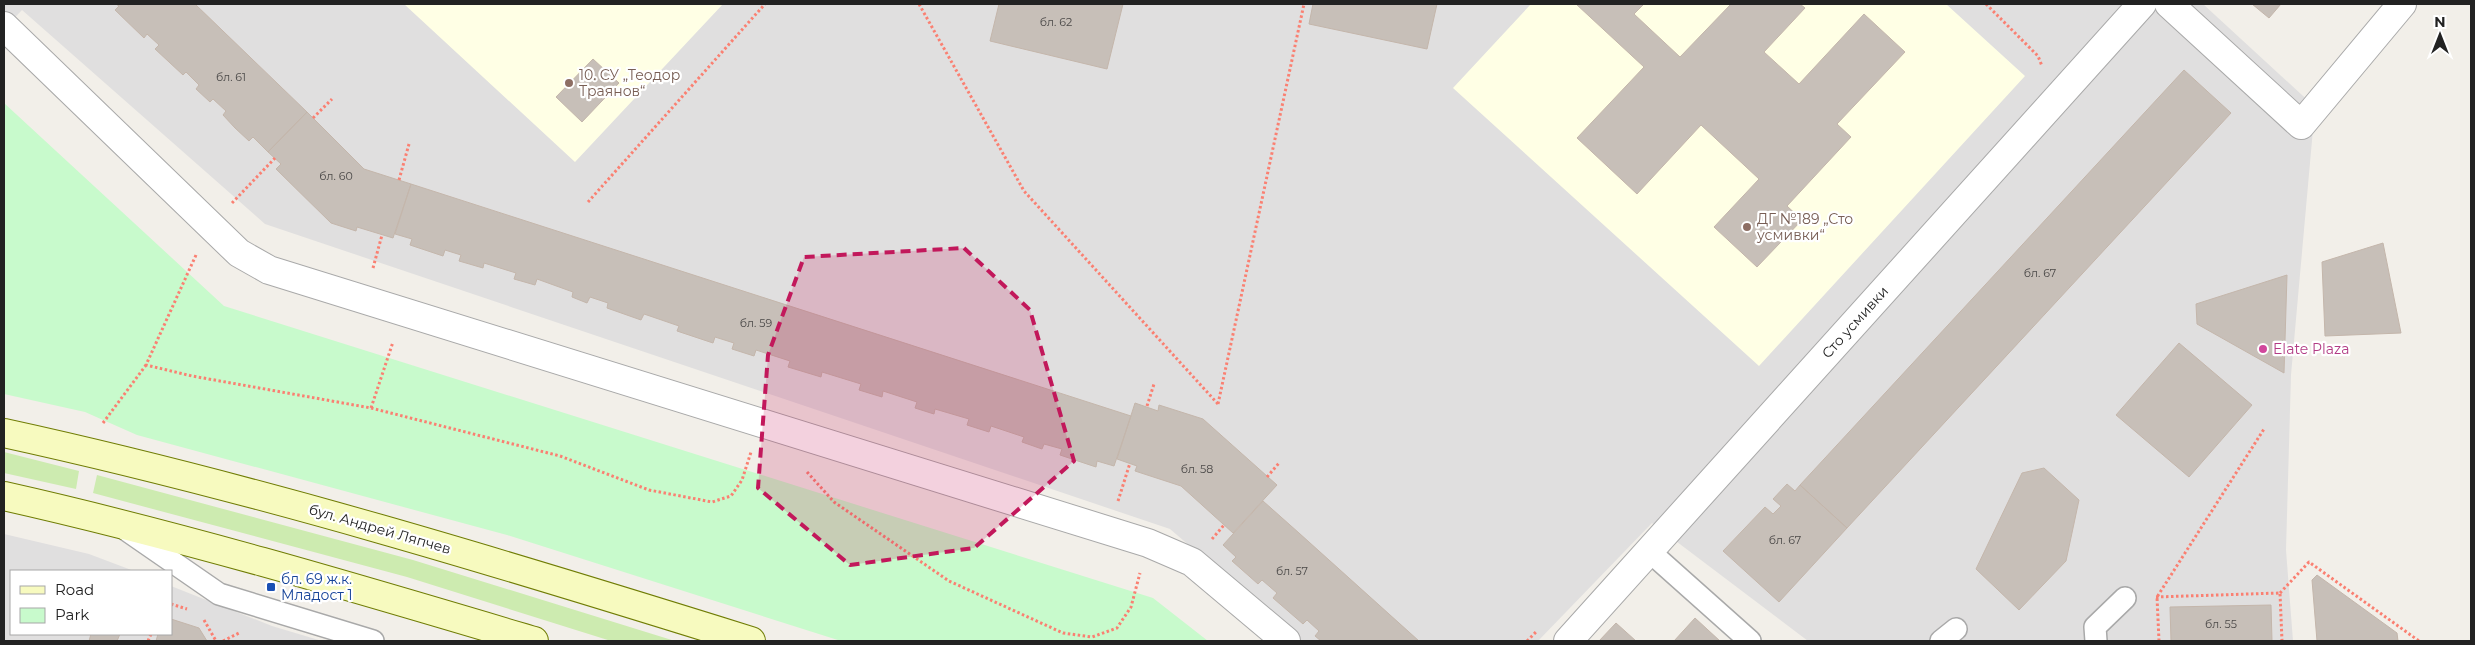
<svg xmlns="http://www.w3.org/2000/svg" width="2475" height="645" font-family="Montserrat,sans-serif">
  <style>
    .residential { fill: #e0dfdf }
    .education { fill: #ffffe5 }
    .grass { fill: #cdebb0 }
    .park { fill: #c8facc }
    .building { fill: #c7bfb8; stroke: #c4b6ab }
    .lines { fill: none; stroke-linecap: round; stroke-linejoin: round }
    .lane-casing { stroke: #a9a9a9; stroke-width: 24 }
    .street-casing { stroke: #a9a9a9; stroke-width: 30 }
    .secondary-casing { stroke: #707d05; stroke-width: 30 }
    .path { stroke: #fa8072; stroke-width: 3; stroke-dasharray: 2.5 2.5; stroke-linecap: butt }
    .lane { stroke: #fff; stroke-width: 21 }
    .street { stroke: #fff; stroke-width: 28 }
    .secondary { stroke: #f7fabf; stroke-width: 28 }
    .marked { fill: #c2185b; fill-opacity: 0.2; stroke: #c2185b; stroke-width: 4; stroke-dasharray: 10 6; stroke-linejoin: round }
    .education-dot { fill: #8d6e63; stroke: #fff; stroke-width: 2 }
    .hotel-dot { fill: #d1479c; stroke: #fff; stroke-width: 2 }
    .transit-dot { fill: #1a4fb4; stroke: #fff; stroke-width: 2 }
    .labels { text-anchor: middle; stroke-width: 4.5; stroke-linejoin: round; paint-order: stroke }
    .number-label { font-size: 11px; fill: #4b4948 }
    .education-label { font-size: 14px; fill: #785e54; stroke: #fff; text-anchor: start }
    .street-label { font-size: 14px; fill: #222; stroke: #fff }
    .hotel-label { font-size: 14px; fill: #b23c85; stroke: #fff; text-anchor: start }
    .transit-label { font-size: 14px; fill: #164399; stroke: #fff; text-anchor: start }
  </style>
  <rect width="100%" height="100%" fill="#f2efe9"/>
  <path class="residential" d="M4 4H2203L2315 107 2291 375 2286 550 2293 641H1808L1652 523 1538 641H1301L1170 529 265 224 22 10 4 29Z
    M4 534 89 554 134 571H11V634H171V586L272 626 322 641H4Z"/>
  <path class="education" d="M404 4H723L575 162Z
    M1531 4H1946L2025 76 1759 366 1453 88Z"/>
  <path class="grass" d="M4 452 79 471 76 489 4 473Z
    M97 475 413 560 675 641H611L407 577 93 493Z"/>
  <path class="park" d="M4 103 224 306 1153 598 1208 641H841L507 535 137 435 85 412 4 394Z"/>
  <path class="building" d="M116 4H195L307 112 268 152 253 137 249 141 235 128 223 115 226 111 213 99 210 102 196 89 199 85 186 72 183 75 155 49 159 45 147 34 144 38 115 10 119 6Z
    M999 4H1123L1107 69 990 41Z
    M1313 4H1437L1427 49 1309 24Z
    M1576 4H1644L1634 14 1680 57 1731 4H1800L1805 8 1764 52 1799 84 1864 14 1905 52 1837 124 1851 137 1787 206 1802 220 1757 267 1714 227 1759 179 1701 125 1637 194 1577 138 1644 67Z
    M2252 4H2281L2269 18Z
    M593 59 619 83 582 122 556 97Z
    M2184 70 2231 113 1847 528 1800 485Z
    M307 112 364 169 411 184 393 238 357 227 356 231 331 223 276 169 281 164 268 152Z
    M411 184 1131 416 1114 466 1097 461 1096 467 1060 455 1062 449 1044 444 1042 449 1022 442 1024 437 991 426 989 432 967 425 969 419 935 409 934 414 915 408 917 402 883 391 882 397 859 390 861 384 822 372 821 377 788 367 790 361 756 350 754 356 732 349 734 343 715 337 713 343 677 331 679 326 644 314 641 320 607 308 608 303 590 297 587 303 572 297 573 292 537 279 535 285 514 279 516 273 484 263 483 268 459 261 461 255 445 250 443 256 410 245 412 239 395 234Z
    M2383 243 2401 333 2325 336 2322 262Z
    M2287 275 2284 373 2197 324 2196 304Z
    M2179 343 2252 405 2189 477 2116 415Z
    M1135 403 1158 411 1159 405 1203 419 1277 485 1233 533 1181 486 1135 471 1137 466 1117 459Z
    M2044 468 2079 500 2066 561 2019 610 1976 569 2022 473Z
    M1787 484 1795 491 1800 485 1847 528 1779 602 1723 551 1765 507 1773 514 1781 506 1773 499Z
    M1263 501 1299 533 1419 641H1321L1315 636 1319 631 1307 620 1303 624 1273 598 1277 593 1262 580 1258 584 1232 561 1236 557 1223 545Z
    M2317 575 2397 633 2398 641H2317L2312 580Z
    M2271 605 2272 641H2171L2170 607Z
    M1695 618 1720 641H1674Z
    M171 619 199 628 207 641H156L158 634H171Z
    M1616 623 1636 641H1599Z
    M91 634H120L117 641H89Z"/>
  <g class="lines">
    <defs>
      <path id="lane" d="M125 529 219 594 373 641
        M1649 551 1750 641
        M1941 641 1956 629
        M2096 641 2095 627 2125 598"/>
      <path id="street" d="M2169 4 2301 125 2402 4
        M4 26 239 253 269 270 1148 543 1192 562 1286 641
        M1568 641 2142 4"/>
      <path id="secondary" d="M4 433C256 488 504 564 751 641
        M4 496C182 536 359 589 534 641"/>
    </defs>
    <use href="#lane" class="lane-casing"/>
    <use href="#street" class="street-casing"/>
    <use href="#secondary" class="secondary-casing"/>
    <path class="path" d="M919 4 1024 191 1218 404
      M1986 4 2038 56 2042 66
      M313 118 332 99
      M399 180 409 144
      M588 202 765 4
      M232 203 275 158
      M196 255 146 365 192 376 371 408 560 456 649 490 712 502 731 496 742 480 751 452
      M373 268 382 235
      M1218 404 1304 4
      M1147 406 1154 384
      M371 408 393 342
      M103 423 146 365
      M807 472 834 502 949 581 1063 633 1092 637 1117 628 1131 607 1140 573
      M1267 477 1279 463
      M1118 501 1130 463
      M1212 539 1224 525
      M2280 593 2309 562 2419 641
      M2156 597 2280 593 2282 641
      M171 604 187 609
      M204 620 216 641
      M2309 640V641
      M148 641 151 634
      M223 641 239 633
      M1527 641 1537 631
      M2159 641 2157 597 2264 429"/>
    <use href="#lane" class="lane"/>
    <use href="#street" class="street"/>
    <use href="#secondary" class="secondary"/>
  </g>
  <path class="marked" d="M964 248 1030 310 1074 461 974 548 850 565 758 488 768 355 804 257Z"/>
  <g class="education-dot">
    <circle cx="569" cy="83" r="5"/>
    <circle cx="1747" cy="227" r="5"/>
  </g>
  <circle class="hotel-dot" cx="2263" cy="349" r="5"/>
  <rect class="transit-dot" x="266" y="582" width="10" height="10" rx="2.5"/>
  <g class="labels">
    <g class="number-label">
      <text x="1056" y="26">бл. 62</text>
      <text x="231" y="81">бл. 61</text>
      <text x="336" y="180">бл. 60</text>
      <text x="2040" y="277">бл. 67</text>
      <text x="756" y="327">бл. 59</text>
      <text x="1197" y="473">бл. 58</text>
      <text x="1785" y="544">бл. 67</text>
      <text x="1292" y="575">бл. 57</text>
      <text x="2221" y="628">бл. 55</text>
    </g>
    <g class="education-label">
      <text x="579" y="80">10. СУ „Теодор<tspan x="579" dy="16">Траянов“</tspan></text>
      <text x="1757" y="224">ДГ №189 „Сто<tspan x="1757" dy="16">усмивки“</tspan></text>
    </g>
    <g class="street-label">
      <text transform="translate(1855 322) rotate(-48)" y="5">Сто усмивки</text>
      <text transform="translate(380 529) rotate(16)" y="5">бул. Андрей Ляпчев</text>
    </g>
    <g class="hotel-label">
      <text x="2273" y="354">Elate Plaza</text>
    </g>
    <g class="transit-label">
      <text x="281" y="584">бл. 69 ж.к.<tspan x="281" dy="16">Младост 1</tspan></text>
    </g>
  </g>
  <rect width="2475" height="645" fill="none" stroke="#222222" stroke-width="10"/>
  <rect x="10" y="570" width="162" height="65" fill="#ffffff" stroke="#a7a7a7"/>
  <rect x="20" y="586" width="25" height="8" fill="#f7fabf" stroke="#a7a7a7"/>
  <text x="55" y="595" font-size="15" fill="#222222">Road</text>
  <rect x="20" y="608" width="25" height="15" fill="#c8facc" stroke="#a7a7a7"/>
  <text x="55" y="620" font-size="15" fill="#222222">Park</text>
  <g transform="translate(2440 35)" stroke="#ffffff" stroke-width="4" paint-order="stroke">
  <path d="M0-4L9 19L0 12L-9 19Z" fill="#222222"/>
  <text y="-8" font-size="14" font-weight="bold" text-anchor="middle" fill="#222222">N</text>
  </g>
</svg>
